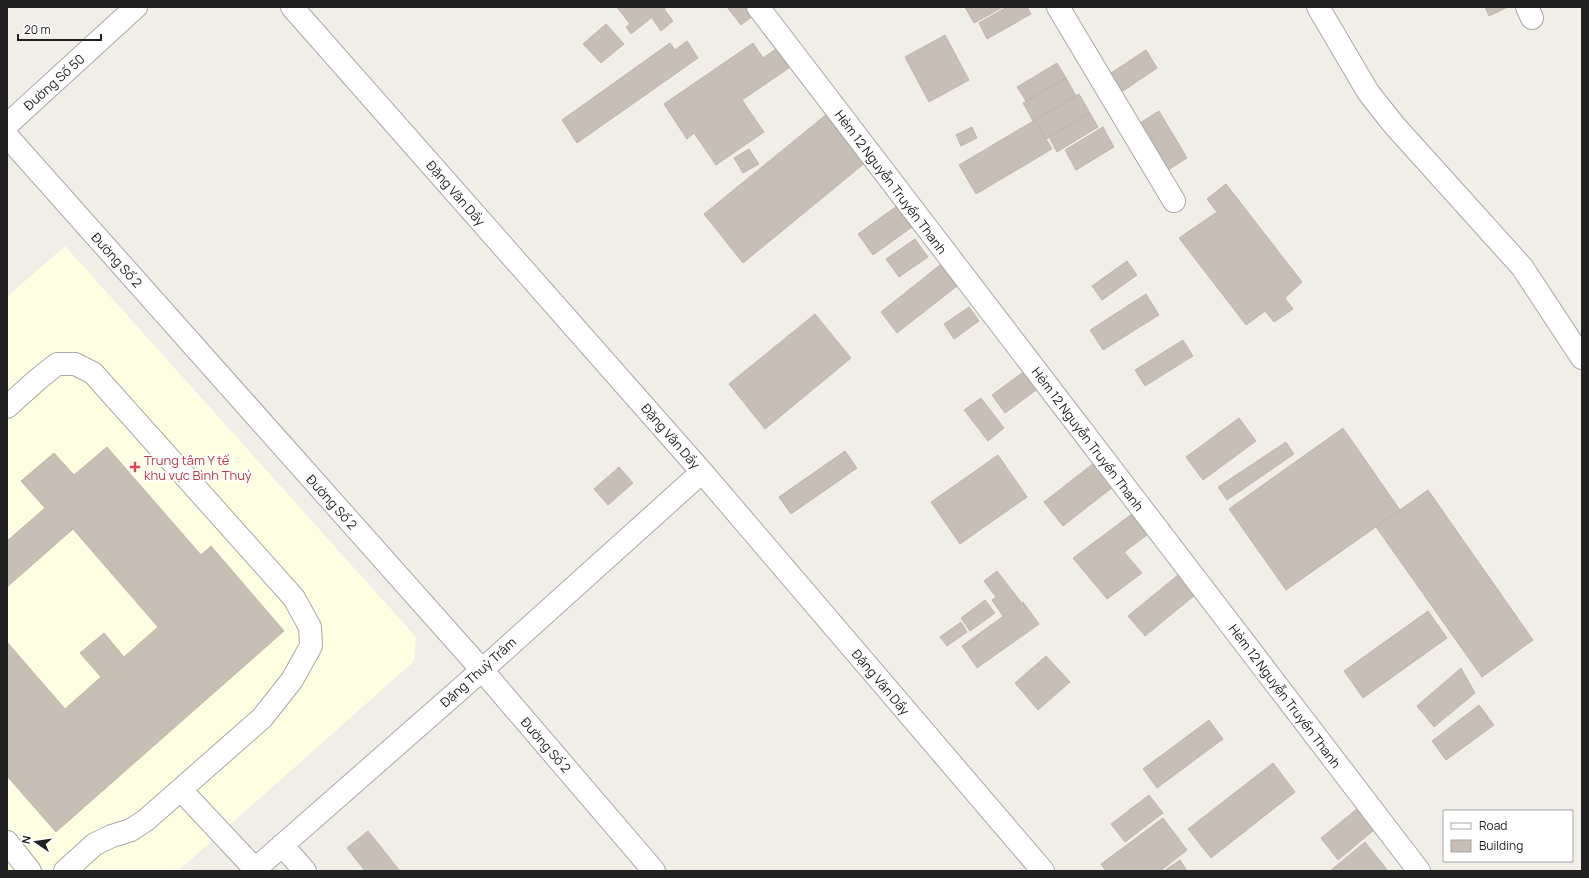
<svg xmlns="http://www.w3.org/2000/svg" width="1589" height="878" font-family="Manrope,sans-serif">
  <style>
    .education { fill: #feffe2 }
    .building { fill: #c7beb6; stroke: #c4b5a8 }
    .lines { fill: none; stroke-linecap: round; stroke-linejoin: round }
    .minor-casing { stroke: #a8a8a8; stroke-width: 24 }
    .minor { stroke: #fff; stroke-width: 22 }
    .health-dot { fill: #e0444e; stroke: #fff; stroke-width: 1.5 }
    .labels { text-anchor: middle; stroke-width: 3.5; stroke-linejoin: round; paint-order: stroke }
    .street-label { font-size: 13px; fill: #212121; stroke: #fff }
    .health-label { font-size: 13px; fill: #be3a42; stroke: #fff; text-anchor: start }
  </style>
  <rect width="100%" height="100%" fill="#f1eee7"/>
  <path class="education" d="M65 246 416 637 414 661 178 871H7V297Z"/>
  <path class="building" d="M617 7H643L651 18 631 34 626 27 630 24Z
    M644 7H667L664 9 673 21 661 31Z
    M727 7H748L754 15 741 25Z
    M965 7H1003L974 23Z
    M1007 7H1027L1031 14 987 39 979 23Z
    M1485 7H1508L1489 16Z
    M606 24 624 44 601 63 583 44Z
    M945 35 969 80 929 102 905 57Z
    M687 41 698 58 577 143 562 120 670 43 675 50Z
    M753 43 763 58 776 49 789 68 742 100 764 132 716 165 694 133 687 139 664 104Z
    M1146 50 1157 68 1120 93 1108 75Z
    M1057 63 1066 78 1026 101 1017 87Z
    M1066 78 1076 96 1033 121 1023 103Z
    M1079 94 1090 113 1046 139 1035 120Z
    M832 110 871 158 743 263 704 214Z
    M1159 111 1187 158 1168 170 1140 123Z
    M1090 113 1098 127 1057 152 1049 137Z
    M1035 120 1052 149 976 194 959 165Z
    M972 127 977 138 961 146 956 135Z
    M1103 127 1114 147 1076 170 1065 150Z
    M749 149 759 164 743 173 734 158Z
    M1226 184 1302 282 1285 298 1293 309 1274 322 1265 311 1246 325 1179 238 1217 212 1207 199Z
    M897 206 912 227 873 255 858 234Z
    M915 239 928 257 899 277 886 259Z
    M1127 261 1137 275 1102 300 1092 286Z
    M940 265 957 286 897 333 881 312Z
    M1146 294 1159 315 1103 350 1090 330Z
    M969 307 979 321 954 339 944 324Z
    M815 314 851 358 765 429 729 384Z
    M1183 340 1193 356 1145 386 1135 370Z
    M1026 370 1039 388 1005 413 992 395Z
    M981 398 1004 428 988 441 964 410Z
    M1239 418 1256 441 1203 480 1186 457Z
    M1343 428 1400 510 1286 590 1229 509Z
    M1286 442 1294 454 1227 500 1218 487Z
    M107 447 201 555 211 546 284 631 56 832 7 776V642L65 709 101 677 80 653 104 633 124 657 158 627 73 529 7 587V541L45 508 21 481 54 453 74 475Z
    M845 451 857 468 791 514 779 497Z
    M998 455 1027 497 960 544 931 502Z
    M1094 463 1113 487 1063 526 1044 502Z
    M619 467 633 483 608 505 594 489Z
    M1428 490 1533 640 1482 677 1376 527Z
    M1132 514 1147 535 1124 552 1142 573 1107 599 1073 558Z
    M997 571 1021 602 1003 616 992 600 996 597 984 581Z
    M1178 575 1195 595 1145 636 1128 616Z
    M985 600 995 613 970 631 961 618Z
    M1023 602 1039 624 977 668 962 646Z
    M1428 611 1447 638 1363 698 1344 671Z
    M961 622 967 632 947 646 940 637Z
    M1046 656 1070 682 1038 710 1015 683Z
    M1461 668 1475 693 1434 727 1417 706Z
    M1479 705 1494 725 1446 760 1432 741Z
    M1209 720 1223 739 1157 788 1143 769Z
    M1273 763 1295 792 1211 858 1188 829Z
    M1149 795 1163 813 1125 842 1111 824Z
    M1357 809 1374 830 1338 860 1321 838Z
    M1163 818 1187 850 1160 871H1106L1101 864Z
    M368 831 400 871H365L347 848Z
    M1365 842 1388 871H1330Z
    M1180 860 1187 871H1164Z"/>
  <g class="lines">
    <defs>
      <path id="minor" d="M292 7 702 472 1043 871
        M758 7 1419 871
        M1058 7 1174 201
        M1318 7 1368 92 1394 125 1522 267 1582 358
        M1527 7 1532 18
        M7 125 136 7
        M7 136 482 670 654 871
        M7 407 37 380 57 364H75L93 373 294 598 310 627 311 646 292 680 262 718 146 820 131 830 112 836 95 844 65 871
        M181 790 255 869
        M7 842 30 871
        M282 845 305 871
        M253 871 482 670 702 472"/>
    </defs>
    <use href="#minor" class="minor-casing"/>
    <use href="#minor" class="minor"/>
  </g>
  <path class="health-dot" d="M133 461h4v4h4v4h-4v4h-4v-4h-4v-4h4z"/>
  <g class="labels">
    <g class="street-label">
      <text transform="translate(54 82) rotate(-42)" y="5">Đường Số 50</text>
      <text transform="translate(891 182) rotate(53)" y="5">Hẻm 12 Nguyễn Truyền Thanh</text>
      <text transform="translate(456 193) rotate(49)" y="5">Đặng Văn Dầy</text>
      <text transform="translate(117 260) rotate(48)" y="5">Đường Số 2</text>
      <text transform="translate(671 436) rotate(49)" y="5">Đặng Văn Dầy</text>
      <text transform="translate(1088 439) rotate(53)" y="5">Hẻm 12 Nguyễn Truyền Thanh</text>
      <text transform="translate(332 502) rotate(48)" y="5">Đường Số 2</text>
      <text transform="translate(478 672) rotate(-42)" y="5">Đặng Thuỳ Trâm</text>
      <text transform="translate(881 682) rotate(50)" y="5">Đặng Văn Dầy</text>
      <text transform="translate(1285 696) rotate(53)" y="5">Hẻm 12 Nguyễn Truyền Thanh</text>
      <text transform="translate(546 745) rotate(49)" y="5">Đường Số 2</text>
    </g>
    <g class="health-label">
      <text x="144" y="465">Trung tâm Y tế<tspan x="144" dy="15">khu vực Bình Thuỷ</tspan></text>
    </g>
  </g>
  <rect width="1589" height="878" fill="none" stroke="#212121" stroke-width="16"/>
  <rect x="1443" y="810" width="130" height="52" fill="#ffffff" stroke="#a6a6a6"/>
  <rect x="1451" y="823" width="20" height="6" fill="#ffffff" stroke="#a6a6a6"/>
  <text x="1479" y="830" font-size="12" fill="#212121">Road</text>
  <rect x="1451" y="840" width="20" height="12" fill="#c7beb6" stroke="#a6a6a6"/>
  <text x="1479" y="850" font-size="12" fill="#212121">Building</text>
  <g transform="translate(36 842) rotate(283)" stroke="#ffffff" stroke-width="3" paint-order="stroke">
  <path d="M0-3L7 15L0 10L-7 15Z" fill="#212121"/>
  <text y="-6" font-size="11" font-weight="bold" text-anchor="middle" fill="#212121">N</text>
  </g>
  <path d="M18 34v6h83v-6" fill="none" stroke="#212121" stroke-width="2"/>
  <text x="24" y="34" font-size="12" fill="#212121" stroke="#ffffff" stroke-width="3" paint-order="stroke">20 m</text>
</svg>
